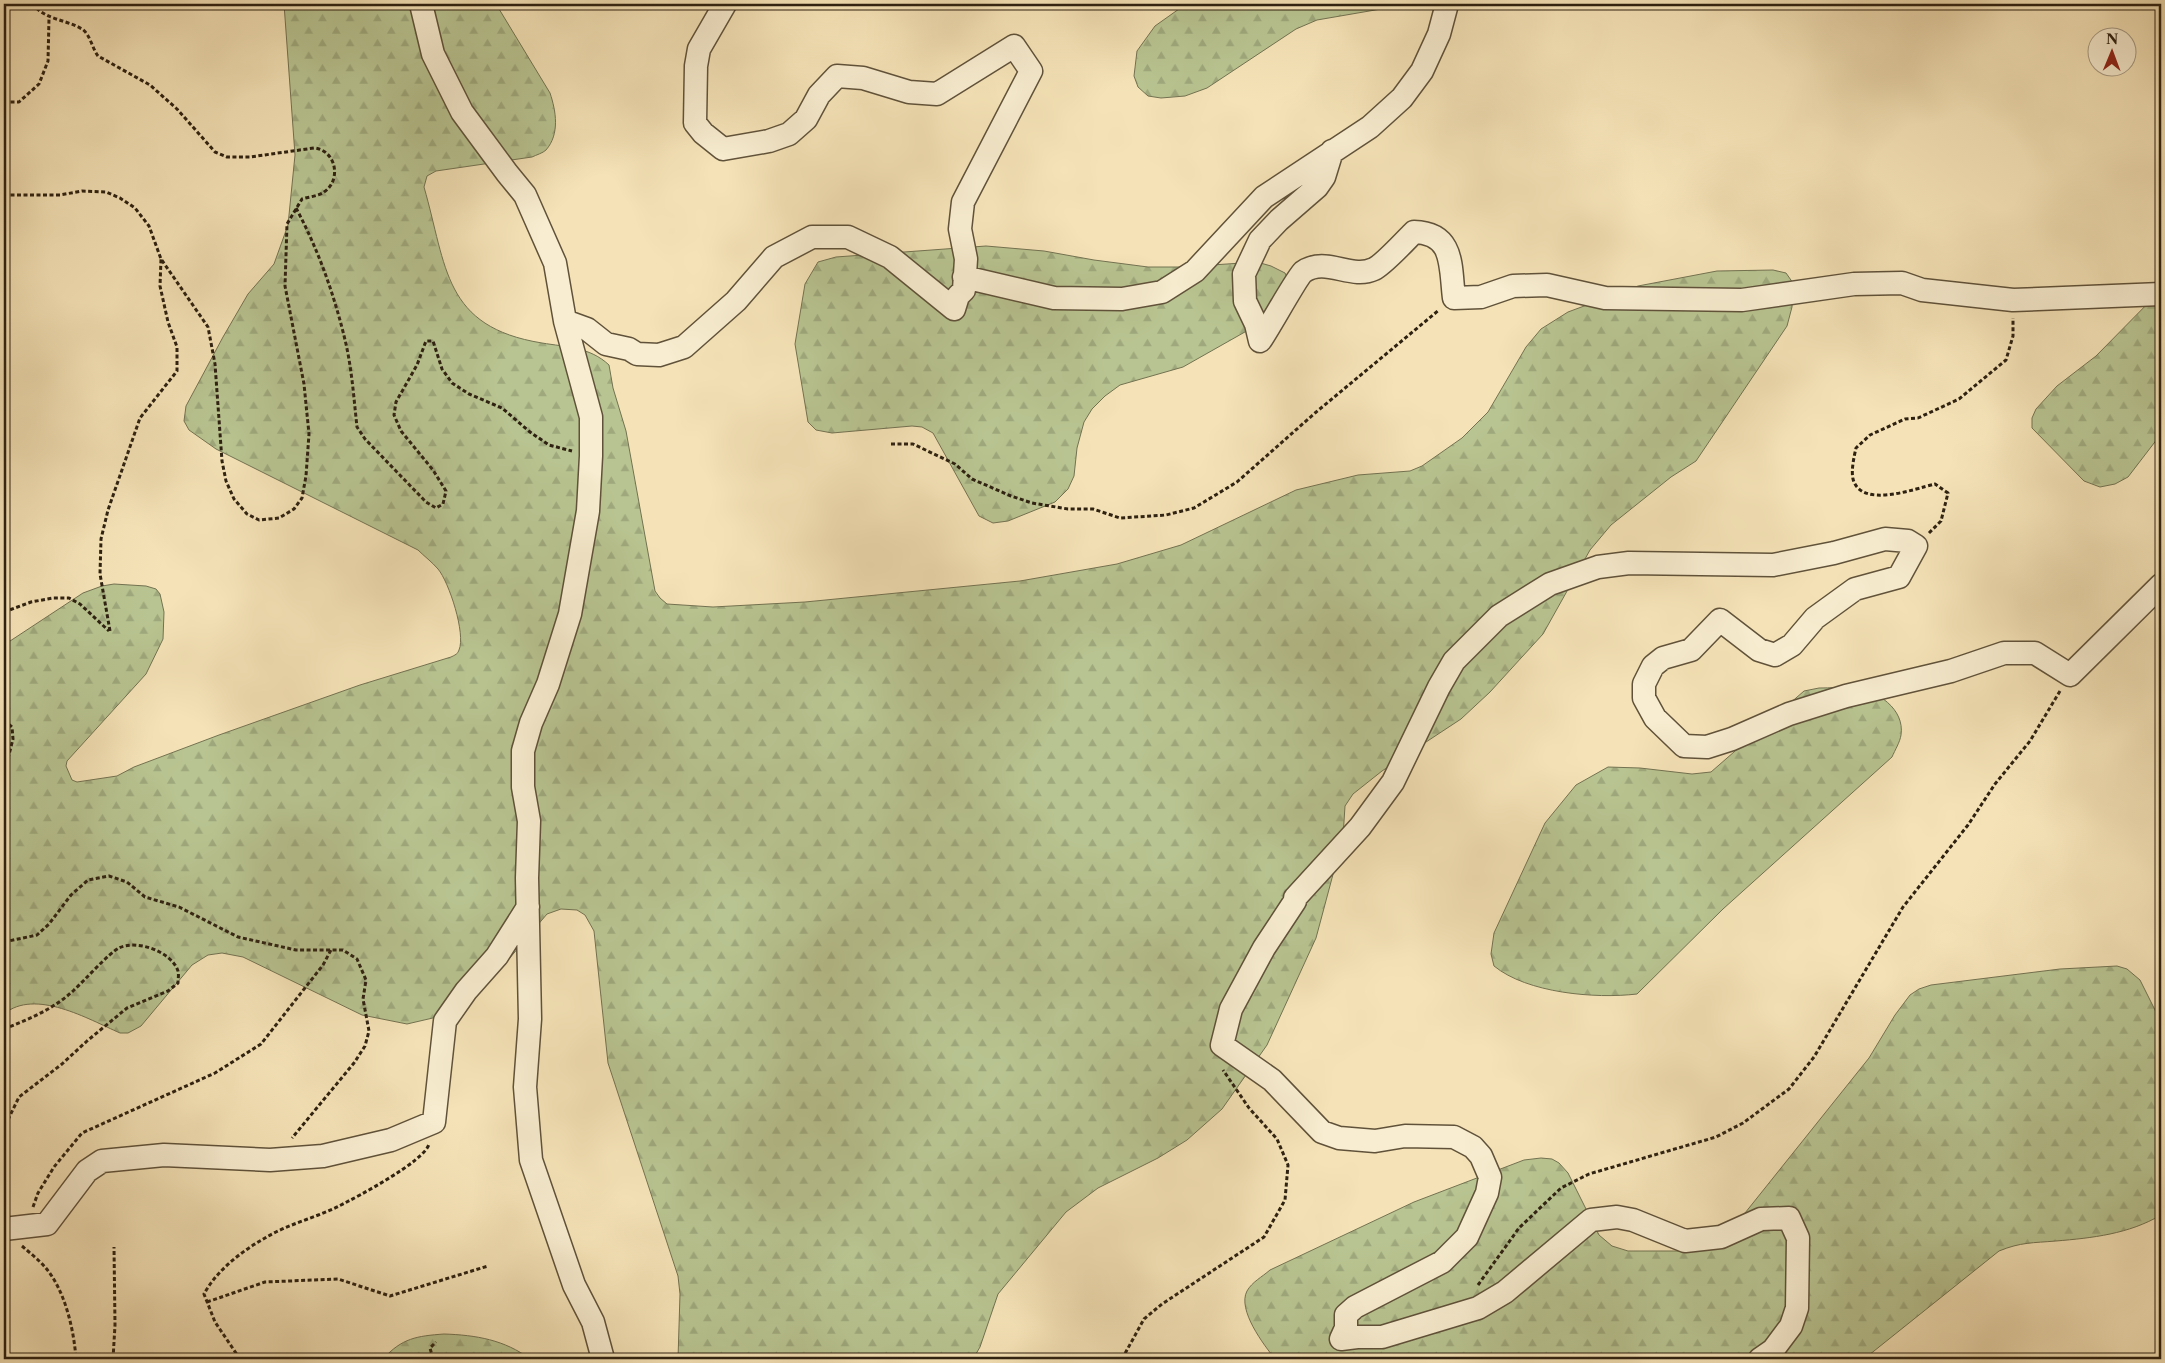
<svg xmlns="http://www.w3.org/2000/svg" width="2165" height="1363" font-family="'Libre Caslon Text',serif">
  <style>
    .forest { fill: url(#forest-firs); stroke: #737251 }
    .lines { fill: none; stroke-linecap: round; stroke-linejoin: round }
    .minor-casing { stroke: #60523a; stroke-width: 25 }
    .path { stroke: #2e2111; stroke-width: 3; stroke-dasharray: 4 2.5; stroke-linecap: butt }
    .minor { stroke: #f8edd0; stroke-width: 22 }
  </style>
  <defs>
    <pattern id="forest-firs" width="22" height="20" patternUnits="userSpaceOnUse" patternTransform="scale(1.25)"><rect width="22" height="20" fill="#b8c491"/><path d="M5 1l3.5 6h-7zM16 11l3.5 6h-7z" fill="#9ea87c"/></pattern>
  </defs>
  <rect width="100%" height="100%" fill="#f5e3b7"/>
  <filter id="stains"><feTurbulence type="fractalNoise" baseFrequency=".004" numOctaves="4"/><feColorMatrix values="0 0 0 0 .2 0 0 0 0 .09 0 0 0 0 .02 0 0 0 .5 -.17"/></filter>
  <radialGradient id="worn" r=".72"><stop offset=".6" stop-color="#630" stop-opacity="0"/><stop offset="1" stop-color="#630" stop-opacity=".3"/></radialGradient>
  <path class="forest" d="M284 4H496L550 93C556 111 560 134 546 150 543 153 536 155 532 157L436 171 427 176 424 187C447 267 443 327 542 343 566 347 590 347 609 365L613 388 626 431 655 591 660 598 667 604 713 607 805 602 1020 581 1117 564 1181 545 1296 490 1358 475 1410 471 1422 466 1462 438 1488 412 1526 347 1541 329 1568 312 1638 286 1717 271 1773 270 1786 273 1793 283 1792 307 1787 326 1696 461 1671 477 1611 525 1590 550 1543 634 1490 692 1461 719 1382 771 1353 794 1345 806 1343 837 1316 938 1267 1045 1222 1109 1187 1140 1158 1158 1098 1188 1066 1212 998 1294 980 1347 973 1359H678L680 1294 678 1276 608 1063 594 931 585 915 577 910 561 909 547 914 492 979 450 1014 407 1024 362 1015 243 957 222 953 208 955 192 965 141 1026 128 1033H120C88 1019 35 988 4 1014V645L83 593 102 586 114 584 146 586 156 589 160 594 164 612 163 639 146 674 67 761 66 766 72 780 77 782 117 776 134 767 219 735 360 685 451 657C455 655 458 654 459 650 466 634 449 582 438 569 432 562 424 556 418 550L216 449 189 430 184 421 186 406 223 337 248 294 274 264 288 225 295 155Z
    M1186 4H1410L1317 20 1296 29 1207 88 1185 96 1161 98 1148 96 1138 87 1134 76 1137 51 1155 26Z
    M986 246 1044 251 1094 260 1148 267H1182L1257 262 1271 266 1285 273 1290 284 1282 311 1183 367 1120 385 1105 396 1092 409 1084 422 1077 448 1074 476 1068 489 1055 502 1008 521 993 523 979 516 933 433 922 427 912 426 832 433 816 430 808 422 795 344 805 284 818 262 836 257Z
    M2161 290V434L2128 477 2115 484 2100 487 2084 481 2032 428V418L2036 409 2057 386 2096 356Z
    M1819 688C1830 688 1843 687 1854 688 1877 690 1905 709 1901 735 1900 742 1895 750 1892 757L1723 909 1637 994C1595 999 1527 993 1494 966L1491 954 1494 933 1545 823 1576 785 1608 767 1640 768 1692 774 1711 772 1804 691Z
    M2117 966 2127 969 2140 980 2161 1022V1215C2129 1234 2092 1238 2056 1241 2033 1243 2021 1242 1999 1251L1864 1359H1275C1264 1345 1237 1310 1247 1291 1252 1282 1262 1277 1270 1270L1414 1202 1524 1160 1541 1158 1552 1159 1559 1163 1568 1173 1599 1235 1612 1246 1628 1251H1680L1712 1240 1745 1213 1869 1058 1895 1015 1910 995 1919 989 1931 985 2060 969Z
    M444 1334C476 1335 505 1340 530 1359H383C402 1338 417 1336 444 1334Z"/>
  <g class="lines">
    <defs>
      <path id="minor" d="M421 4 433 54 462 112 507 173 525 195 555 263 565 321 591 417V456L588 511 570 614 548 684 531 723 523 751V787L529 821 527 878 530 1019 525 1087 531 1160 574 1285 593 1322 603 1359
        M1332 151 1324 177 1317 187 1279 220 1260 240 1244 274 1245 301 1256 324 1260 341C1268 330 1297 277 1303 272 1326 256 1351 280 1374 269 1383 265 1406 240 1414 232 1455 233 1450 267 1454 298L1481 297 1513 286 1547 285 1605 298 1742 300 1854 284 1902 283 1922 290 2013 300 2161 294
        M964 277 1054 298 1122 299 1162 292 1195 271 1264 197 1370 127 1402 98 1422 71 1439 34 1447 4
        M565 321 587 329 606 344 629 349 637 354 659 355 684 347 736 301 774 257 812 237H848L890 257 954 309 958 296 964 290 966 259 960 229 963 202 1031 71 1014 46 937 94 909 92 863 78 837 76 819 95 806 119 789 134 769 141 723 149 703 133 695 123 696 66 699 49 725 4
        M4 1229 47 1224 87 1171 102 1161 164 1155 270 1160 323 1156 391 1140 434 1122 445 1021 466 991 497 956 528 907
        M1760 1359 1773 1350 1791 1326 1797 1308 1798 1238 1789 1218 1761 1219 1721 1237 1685 1241 1633 1220 1617 1217 1591 1220 1505 1292 1478 1308 1382 1337H1357L1341 1339 1346 1328V1315L1355 1307 1442 1262 1467 1237 1487 1193 1490 1177 1481 1156 1473 1147 1454 1137 1405 1136 1375 1141 1339 1138 1322 1132 1272 1080 1222 1045 1231 1009 1264 948 1295 901V898L1360 827 1393 782 1439 687 1454 661 1499 616 1550 584 1598 567 1629 563 1773 565 1834 553 1885 539 1908 541 1916 546 1899 577 1855 589 1815 618 1792 645 1775 655 1759 650 1720 620 1691 650 1663 658 1653 666 1644 684V698L1655 718 1684 746 1707 747 1732 739 1789 714 1846 696 1951 671 2004 653H2035L2070 675 2161 585"/>
    </defs>
    <use href="#minor" class="minor-casing"/>
    <path class="path" d="M4 102H19L39 84 48 61 49 18
      M4 195H60L82 191 106 192 120 198 135 208 149 226 161 259 208 327 215 364 222 461 226 481 234 499 247 514 259 520 279 518 294 509 302 498 306 476 309 434 304 384 285 286 287 224 302 199C308 197 319 196 324 192 342 180 336 150 314 148L250 157H227L215 152 177 109 150 85 98 56C92 48 90 34 82 29 65 19 45 20 33 4
      M296 208C319 251 335 297 346 344 352 371 354 400 357 427L365 439 426 502 436 508 443 504 446 491 433 470 401 431 394 415 396 402 417 365 426 341H433L442 369 452 383 469 394 502 408 530 432 549 445 572 451
      M891 444H913L955 464 972 479 1011 496 1032 503 1068 509H1093L1120 518 1166 515 1194 508 1237 482 1315 413 1439 310
      M1929 533 1941 521 1948 493 1935 484C1914 489 1861 509 1853 479 1851 470 1854 457 1856 448L1870 435 1905 419 1918 418 1959 399 2006 360 2013 336V318
      M4 612 31 602 53 598H69L80 604 109 631
      M110 631 100 574 101 539 108 510 140 418 177 371V347L168 322 160 286 161 259
      M4 720 12 727 13 739 4 774
      M4 942 37 935 49 924 71 895 88 880 109 876 127 882 145 897 179 907 238 937 296 950H343L357 959 366 980 363 999 369 1031 365 1046 354 1063 292 1138
      M4 1029C29 1019 54 1009 74 990 84 981 109 953 119 948 137 939 172 952 178 971 179 975 178 979 178 983L168 991 127 1008 87 1041 62 1064 19 1097 4 1128
      M33 1207 38 1193 54 1167 82 1133 215 1073 261 1044 323 965 331 950
      M22 1246C30 1253 39 1260 45 1267 65 1290 74 1330 76 1359
      M1478 1285 1519 1228 1561 1188 1589 1174 1716 1137 1743 1123 1789 1089 1814 1057 1903 907 1968 825 1995 784 2030 741 2060 691
      M207 1302 265 1282 338 1279 390 1296 488 1266
      M113 1359 115 1325 114 1247
      M240 1359 215 1322 204 1294C217 1270 242 1251 265 1238 288 1224 315 1218 339 1206 357 1197 425 1161 429 1144
      M433 1359 430 1348 436 1342
      M1122 1359 1144 1319 1162 1304 1264 1237 1285 1200 1288 1165 1277 1139 1249 1108 1223 1070"/>
    <use href="#minor" class="minor"/>
  </g>
  <rect width="2165" height="1363" fill="none" stroke="#f5e3b7" stroke-width="20"/>
  <rect x="5" y="5" width="2155" height="1353" fill="none" stroke="#2e2111" stroke-width="2.5"/>
  <rect x="10" y="10" width="2145" height="1343" fill="none" stroke="#2e2111"/>
  <g transform="translate(2112 52) rotate(1)"><circle r="24" fill="#f8edd0" stroke="#a79b84"/>
  <path d="M0-4L9 19L0 12L-9 19Z" fill="#8f2418"/>
  <text y="-8" font-size="14" font-weight="bold" text-anchor="middle" fill="#2e2111">N</text>
  </g>
  <rect width="100%" height="100%" filter="url(#stains)"/>
  <rect width="100%" height="100%" fill="url(#worn)"/>
</svg>
